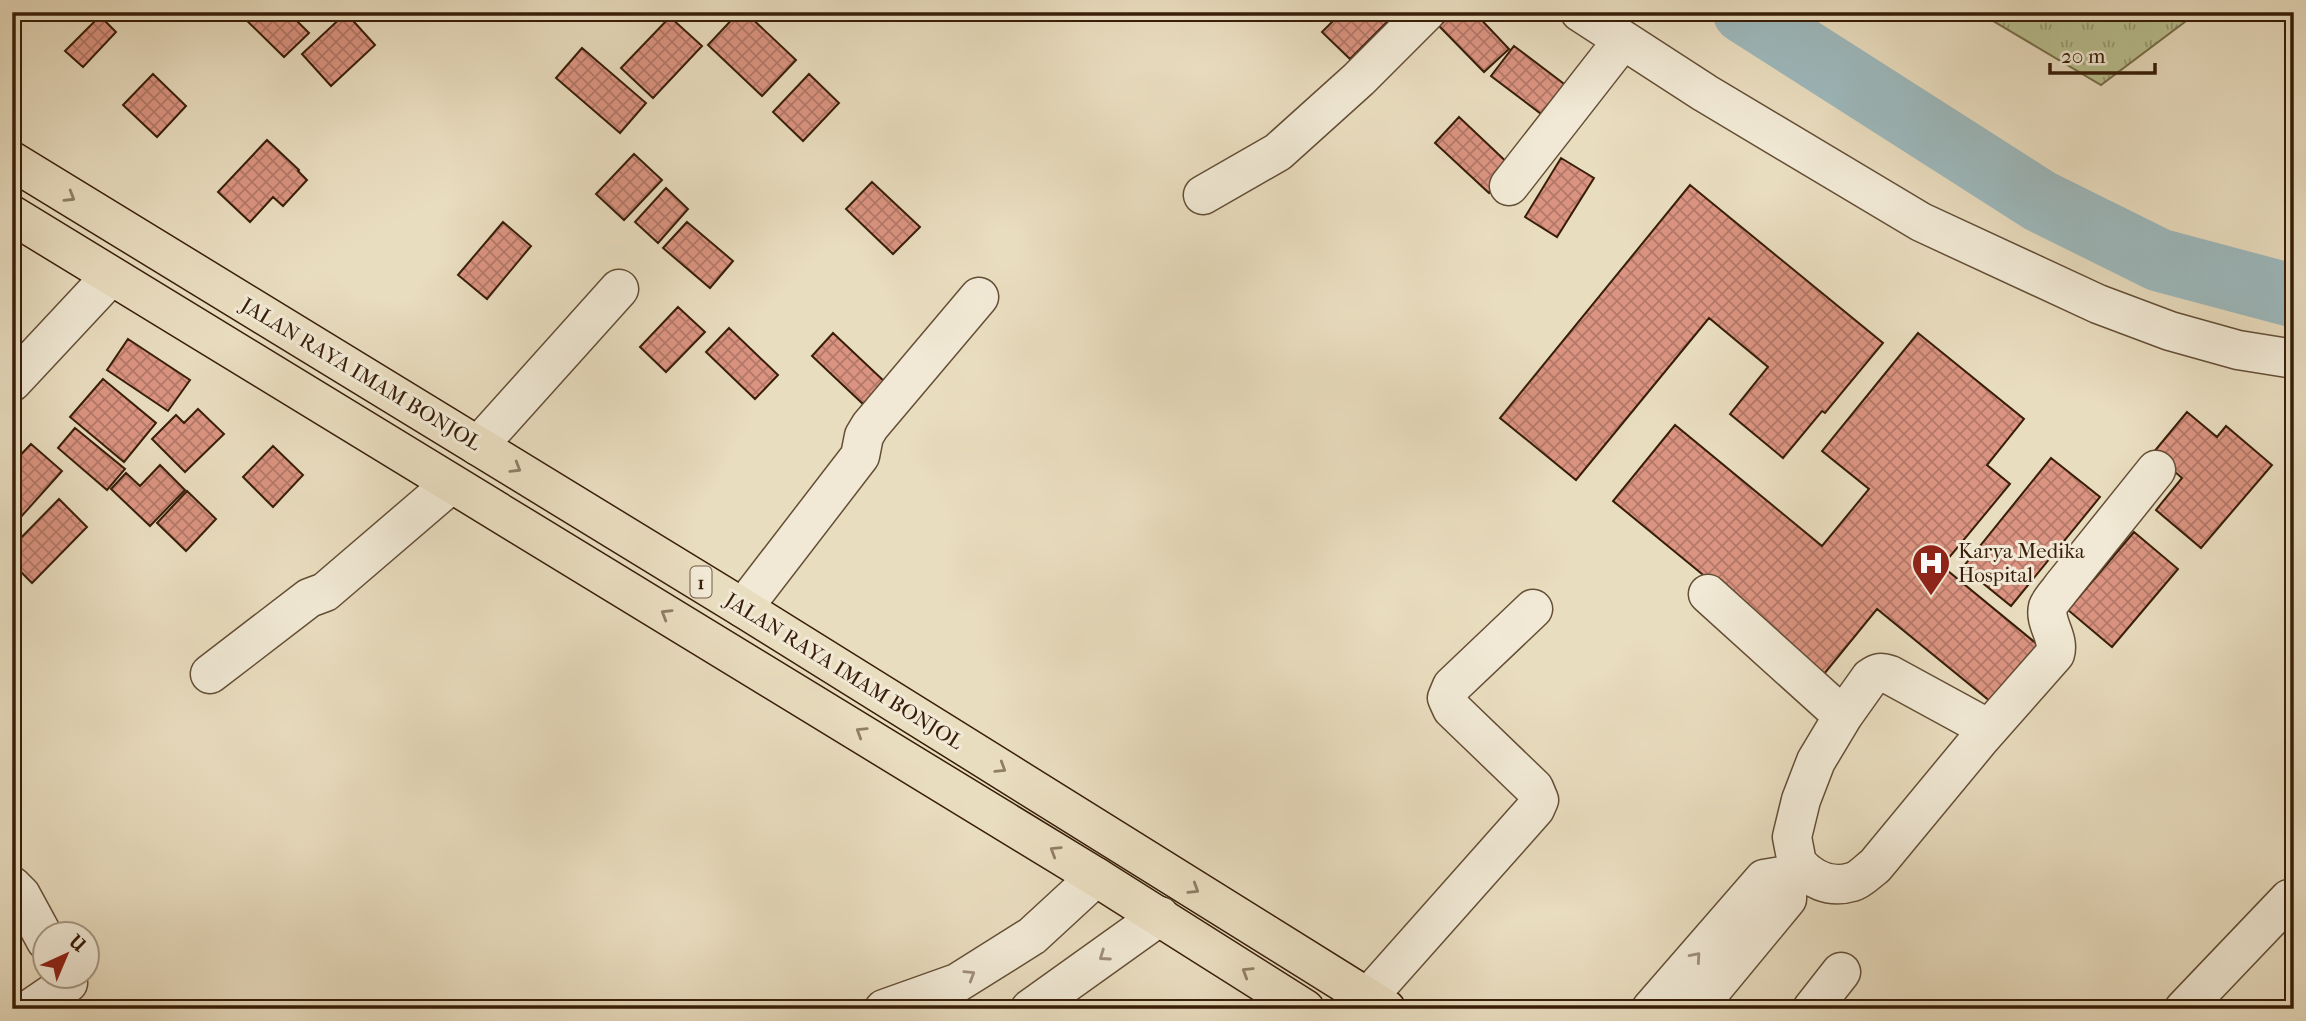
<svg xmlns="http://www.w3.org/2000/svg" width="2306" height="1021" font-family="'IM FELL French Canon',serif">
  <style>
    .grass { fill: url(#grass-tufts); stroke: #786f4c; stroke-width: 2 }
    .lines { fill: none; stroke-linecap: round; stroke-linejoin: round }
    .river { stroke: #9db9bd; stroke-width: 63 }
    .building { fill: url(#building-cross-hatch); stroke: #381e09; stroke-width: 2 }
    .minor-casing { stroke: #644e36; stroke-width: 41 }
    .highway-casing { stroke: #381e09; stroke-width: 41 }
    .minor { stroke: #f1e9d5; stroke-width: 38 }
    .highway { stroke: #e9ddbf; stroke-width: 38 }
    .oneway { stroke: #907e64 }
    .oneway2 { stroke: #9e8e79 }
    .labels { text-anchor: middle; stroke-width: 6; stroke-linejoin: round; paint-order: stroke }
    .shield { fill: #f1e9d5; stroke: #705b46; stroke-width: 2 }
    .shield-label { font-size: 19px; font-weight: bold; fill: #381e09 }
    .street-label { font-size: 21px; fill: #381e09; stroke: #f1e9d5 }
    .poi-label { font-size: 21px; fill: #381e09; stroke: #f1e9d5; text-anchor: start }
  </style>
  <defs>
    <pattern id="grass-tufts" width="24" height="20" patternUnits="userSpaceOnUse" patternTransform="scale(1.75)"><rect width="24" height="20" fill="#b9c090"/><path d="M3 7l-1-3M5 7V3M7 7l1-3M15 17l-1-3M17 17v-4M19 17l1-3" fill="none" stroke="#979b74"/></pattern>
    <pattern id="building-cross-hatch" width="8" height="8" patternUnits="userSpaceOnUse" patternTransform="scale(1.75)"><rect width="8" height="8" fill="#db9481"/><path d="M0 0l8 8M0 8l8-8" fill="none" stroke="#b37868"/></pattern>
  </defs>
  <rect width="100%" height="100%" fill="#e9ddbf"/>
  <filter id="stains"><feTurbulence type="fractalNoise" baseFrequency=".00286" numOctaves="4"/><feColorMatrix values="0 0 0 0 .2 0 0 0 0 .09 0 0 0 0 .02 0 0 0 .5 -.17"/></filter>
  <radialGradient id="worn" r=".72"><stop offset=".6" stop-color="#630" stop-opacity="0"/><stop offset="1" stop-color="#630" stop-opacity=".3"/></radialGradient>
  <path class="grass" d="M1978 12H2198L2101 85Z"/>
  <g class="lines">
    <path class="river" d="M1744 12 2040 201 2159 260 2294 296"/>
  </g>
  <path class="building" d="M240 12H288L309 33 284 57 239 13Z
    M739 12H745L796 60 762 96 708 45Z
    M1342 12H1397L1350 59 1322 32Z
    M1454 12H1474L1509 49 1484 72 1439 26Z
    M346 13 375 45 331 86 302 54Z
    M100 16 116 32 83 67 65 51Z
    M670 17 702 46 653 98 621 68Z
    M1514 46 1576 93 1553 123 1491 76Z
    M582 48 646 103 620 133 556 78Z
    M153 74 186 106 157 137 123 105Z
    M809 74 839 103 803 141 773 112Z
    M1459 117 1513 168 1489 193 1435 143Z
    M267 140 299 170 298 171 307 180 283 206 273 197 250 222 218 192Z
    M634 154 662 180 624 220 596 194Z
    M1561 158 1594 178 1557 237 1525 217Z
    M872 182 920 227 893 254 846 209Z
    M1690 185 1883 343 1825 413 1822 411 1783 458 1730 414 1768 367 1709 318 1576 480 1500 418Z
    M666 188 688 209 658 243 635 222Z
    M503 222 531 246 487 299 458 275Z
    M687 222 733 261 710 288 663 248Z
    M678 307 705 332 666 372 640 347Z
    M729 328 778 375 755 399 706 352Z
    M833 333 885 382 863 404 812 356Z
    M1918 333 2024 419 1987 465 2010 484 1942 566 2043 649 1996 706 1877 609 1824 674 1613 501 1675 425 1822 546 1869 489 1822 451Z
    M128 339 190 380 168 411 107 370Z
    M103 379 156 423 124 462 70 417Z
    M198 409 224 434 185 472 152 439 176 415 184 423Z
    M2187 412 2217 437 2226 426 2272 465 2201 548 2156 510 2182 478 2153 453Z
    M75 428 125 469 107 490 58 448Z
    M31 444 62 471 12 527V464Z
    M273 446 303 475 273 507 243 477Z
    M2051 458 2100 497 2011 606 1963 567Z
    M160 465 185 490 150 526 111 489 126 473 140 486Z
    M187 491 216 519 186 551 157 523Z
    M59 499 87 527 32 583 12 563V547Z
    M2134 532 2178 569 2112 647 2068 610Z"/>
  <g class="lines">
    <defs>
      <path id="minor" d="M1580 12 1705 93 1921 222 2098 304 2170 331 2238 350 2294 359
        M1509 186 1623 40
        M1203 195 1278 152 1359 79 1426 12
        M12 382 111 276
        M478 446 619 289
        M1708 594 1843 716
        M743 608 860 456 864 436 870 426 979 297
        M210 674 309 598 325 592 451 484
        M1797 863C1811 879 1829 889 1852 882 1860 880 1868 871 1875 866L1980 739 2055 654C2060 638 2044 623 2048 607 2050 601 2058 593 2062 587L2156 470
        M12 886 21 895 46 941
        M1368 997 1535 809 1539 800 1534 788 1452 709 1447 698 1452 686 1533 609
        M30 1009 68 983
        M884 1009 957 983 1032 936 1096 877
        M1030 1009 1160 916
        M1651 1009 1764 879 1787 875
        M1696 1009 1787 899V875L1797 863 1792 837 1801 800 1816 761 1843 716 1870 678C1878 672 1881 672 1890 675L1978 723 1987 731
        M1812 1009 1841 972
        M2184 1009 2289 899"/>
      <path id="highway" d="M12 161 743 608 1386 1009
        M12 215 1096 877 1305 1009"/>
    </defs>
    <use href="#minor" class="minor-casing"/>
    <use href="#highway" class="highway-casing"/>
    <use href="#minor" class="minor"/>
    <use href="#highway" class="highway"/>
  </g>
  <defs><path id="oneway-chevron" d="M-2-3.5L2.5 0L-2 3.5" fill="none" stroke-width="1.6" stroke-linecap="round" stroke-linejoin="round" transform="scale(1.75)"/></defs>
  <g class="oneway">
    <use href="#oneway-chevron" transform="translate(70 197) rotate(31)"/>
    <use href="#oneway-chevron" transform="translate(516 468) rotate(31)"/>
    <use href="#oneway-chevron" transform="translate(666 614) rotate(-149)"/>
    <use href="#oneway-chevron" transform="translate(861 732) rotate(-148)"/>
    <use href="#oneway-chevron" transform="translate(1001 768) rotate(32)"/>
    <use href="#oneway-chevron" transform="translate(1055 851) rotate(-148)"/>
    <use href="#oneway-chevron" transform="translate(1194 889) rotate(32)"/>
    <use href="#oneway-chevron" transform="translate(1247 972) rotate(-148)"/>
  </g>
  <g class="oneway2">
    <use href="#oneway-chevron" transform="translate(1104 956) rotate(145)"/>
    <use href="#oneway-chevron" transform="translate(1696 957) rotate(-49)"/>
    <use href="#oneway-chevron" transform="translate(970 975) rotate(-32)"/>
  </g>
  <defs>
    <symbol id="hospital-pin" viewBox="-11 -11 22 30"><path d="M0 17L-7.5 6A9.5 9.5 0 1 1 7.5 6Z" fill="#8f2418" stroke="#f1e9d5"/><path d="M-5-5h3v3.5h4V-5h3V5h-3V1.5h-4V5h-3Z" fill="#fff"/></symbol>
  </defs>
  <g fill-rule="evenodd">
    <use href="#hospital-pin" x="1909" y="541" width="44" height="60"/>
  </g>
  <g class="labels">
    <rect class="shield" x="690.5" y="566.5" width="21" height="31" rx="5"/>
    <g class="shield-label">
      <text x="701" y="589">1</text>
    </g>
    <g class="street-label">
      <text transform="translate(361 374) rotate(31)" y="7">JALAN RAYA IMAM BONJOL</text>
      <text transform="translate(844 671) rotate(32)" y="7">JALAN RAYA IMAM BONJOL</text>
    </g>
    <g class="poi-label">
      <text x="1958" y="558">Karya Medika<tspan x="1958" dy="24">Hospital</tspan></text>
    </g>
  </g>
  <rect width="2306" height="1021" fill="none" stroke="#e9ddbf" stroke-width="42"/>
  <rect x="14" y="14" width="2278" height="993" fill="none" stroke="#381e09" stroke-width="3.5"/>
  <rect x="21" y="21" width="2264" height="979" fill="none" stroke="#381e09" stroke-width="2"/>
  <g transform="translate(66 955) rotate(44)"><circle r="33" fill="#f1e9d5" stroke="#a79883" stroke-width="2"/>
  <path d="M0-5L12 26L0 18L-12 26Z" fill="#8f2418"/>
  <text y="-10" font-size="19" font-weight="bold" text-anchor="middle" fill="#381e09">U</text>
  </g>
  <path d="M2050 63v10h105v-10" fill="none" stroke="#381e09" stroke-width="3.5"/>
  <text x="2061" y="63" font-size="21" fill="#381e09" stroke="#f1e9d5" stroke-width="5" paint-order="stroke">20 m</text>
  <rect width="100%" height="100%" filter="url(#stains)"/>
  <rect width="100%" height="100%" fill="url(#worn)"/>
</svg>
